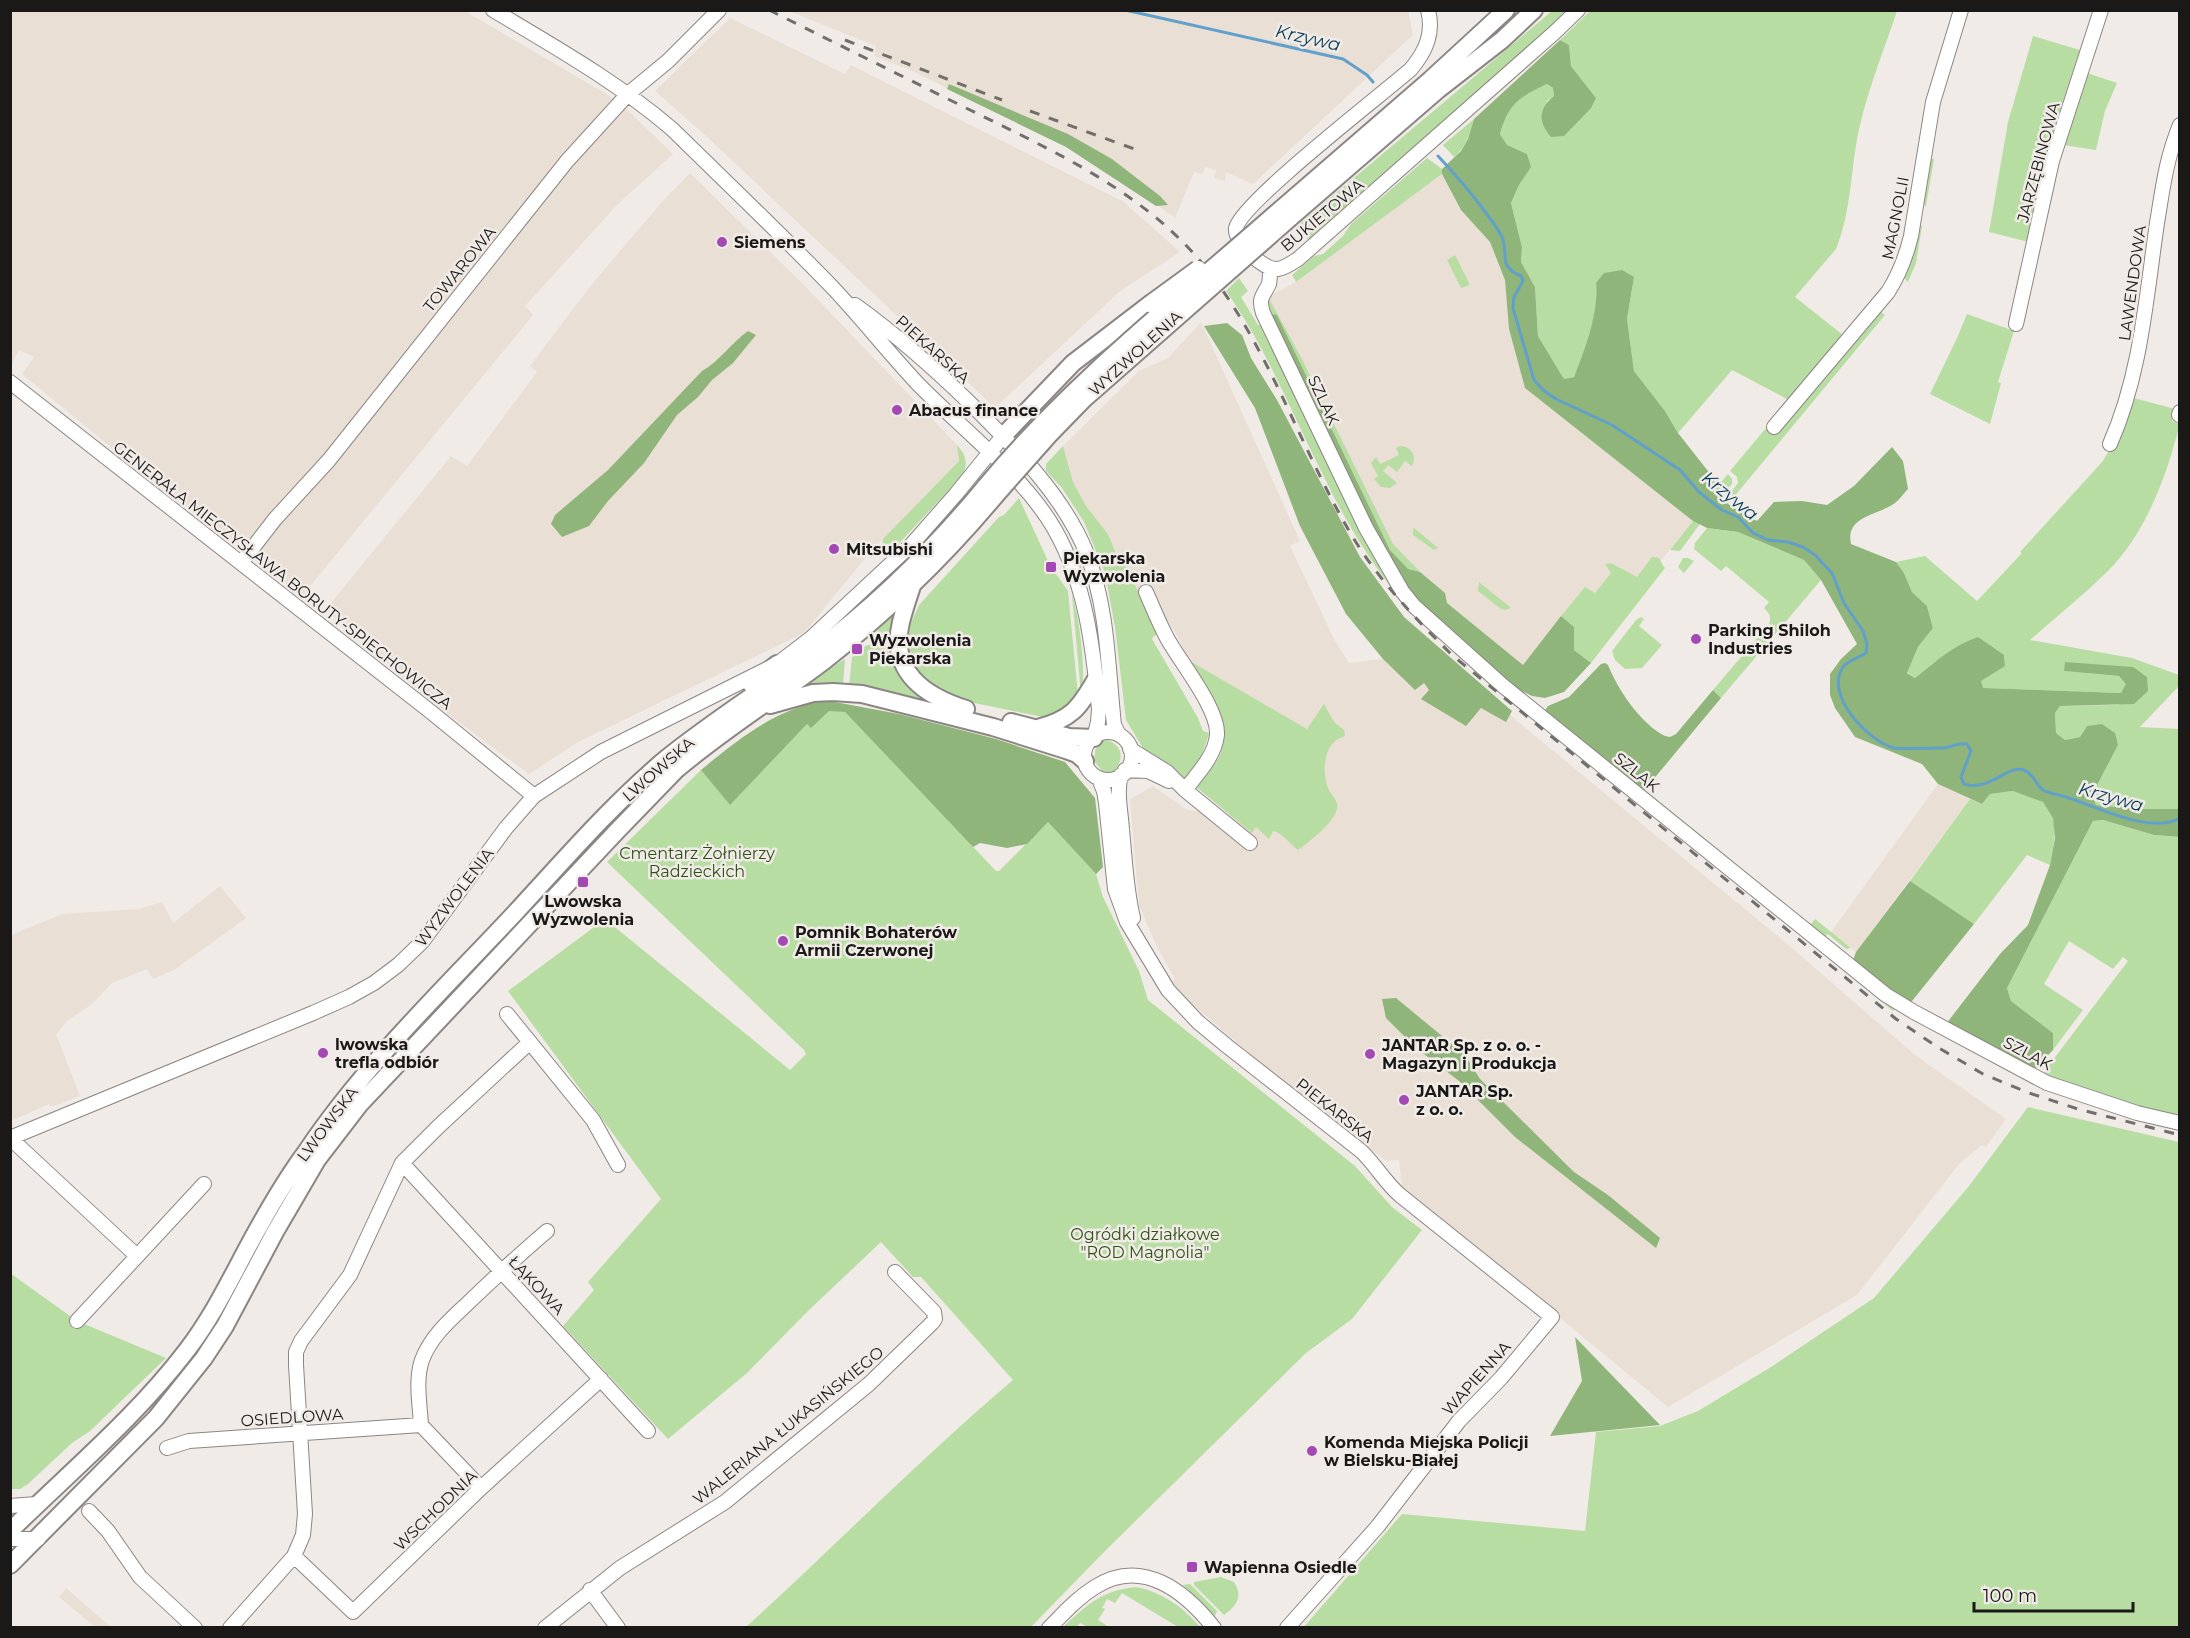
<svg xmlns="http://www.w3.org/2000/svg" width="2190" height="1638" font-family="Montserrat,sans-serif">
  <style>
    .built { fill: #eadfd5 }
    .green { fill: #b8dda3 }
    .forest { fill: #8fb57a }
    .lines { fill: none; stroke-linecap: round; stroke-linejoin: round }
    .stream { stroke: #60a0cb; stroke-width: 3 }
    .minor-casing { stroke: #8b8683; stroke-width: 16 }
    .major-casing { stroke: #8b8683; stroke-width: 20 }
    .minor { stroke: #fff; stroke-width: 14 }
    .major { stroke: #fff; stroke-width: 16 }
    .rail { stroke: #716e6b; stroke-width: 3; stroke-dasharray: 10 10; stroke-linecap: butt }
    .major-bridge-casing { stroke: #8b8683; stroke-width: 20; stroke-linecap: butt }
    .major-bridge { stroke: #fff; stroke-width: 16 }
    .poi-dot { fill: #a249b4; stroke: #f0ebe7; stroke-width: 2 }
    .labels { text-anchor: middle; stroke-width: 5; stroke-linejoin: round; paint-order: stroke }
    .street-label { font-size: 16px; fill: #1a1917; stroke: #f0ebe7 }
    .poi-label { font-size: 16px; font-weight: bold; fill: #1a1917; stroke: #f0ebe7; text-anchor: start }
    .park-label { font-size: 16px; fill: #2e5115; stroke: #f0ebe7 }
    .water-label { font-size: 18px; font-style: italic; fill: #063c59; stroke: #f0ebe7 }
  </style>
  <rect width="100%" height="100%" fill="#f0ebe7"/>
  <path class="built" d="M1408 10 1413 35 1253 184 1226 172 1225 181 1214 178 1216 170 1205 167 1203 174 1194 172 1175 218 1087 156 912 71 874 56 876 46 789 11Z
    M10 11H465L608 95 632 114 673 154 618 204 525 306 533 315 302 596 107 444 22 374 34 357 19 350 11 365Z
    M730 18 845 74 851 65 1124 202 1180 252 1119 292 995 408 706 136 655 91Z
    M690 173 805 286 957 445 959 461 866 557 804 633 578 742 529 774 425 697 326 609 451 456 467 466 537 372 530 366 592 284 661 203Z
    M1442 174 1461 210 1490 242 1505 280 1509 329 1525 388 1693 521 1556 690 1540 694 1387 552 1266 298 1296 282Z
    M1201 322 1300 541 1290 546 1334 639 1349 663 1399 657 1482 692 1792 948 1915 1055 2006 1119 1986 1147 1982 1145 1959 1164 1857 1295 1668 1407 1402 1188 1399 1160 1386 1161 1256 1059 1185 998 1172 982 1175 979 1157 947 1139 905 1130 799 1153 786 1187 810 1235 815 1307 729 1190 661 1170 623 1141 635 1120 560 1108 534 1086 506 1073 482 1063 446 1139 371 1168 358Z
    M1938 784 1970 799 1856 952 1831 932Z
    M220 886 246 918 174 970 153 979 147 969 112 983 91 1005 68 1020 56 1034 80 1096 51 1107 49 1104 11 1121V935L62 914 140 909 162 902 173 923Z
    M66 1588 111 1627H95L59 1597Z"/>
  <path class="green" d="M1516 11H1524L1451 71 1474 48Z
    M1552 11H1571L1309 241 1297 226Z
    M1590 11H1897C1885 47 1870 84 1861 121 1850 163 1853 208 1836 249L1795 297 1843 335 1789 400 1732 370 1678 433 1665 411 1634 371 1627 319 1634 277 1596 283C1599 313 1586 349 1574 377L1564 379 1538 336 1535 287 1521 262 1522 247 1511 203 1519 185 1530 167 1527 154 1507 145 1500 134C1509 103 1520 97 1547 84L1553 88 1554 96 1546 102 1596 98 1571 66 1569 45 1560 40Z
    M2033 36 2080 50 2049 143 2029 242 1989 232 2008 122Z
    M2087 73 2117 83 2105 111 2096 150 2063 145Z
    M1474 119C1470 134 1466 147 1454 157L1443 145Z
    M1427 158 1442 169V174L1296 282 1292 275 1314 256 1323 254 1343 236 1351 224Z
    M1927 158 1934 159 1926 206 1920 203Z
    M1916 225 1922 226 1916 263 1908 282 1902 276Z
    M1455 255 1470 285 1461 288 1447 260Z
    M1239 278 1248 291 1241 297 1258 325H1261L1272 341 1394 587 1897 1005 1893 1011 1482 675C1455 653 1428 630 1405 604 1373 567 1347 524 1326 481 1293 417 1268 350 1226 291Z
    M1267 295 1302 359 1393 544 1420 572 1408 569 1390 550 1277 315 1274 314 1271 318 1265 304Z
    M1880 311 1885 315 1728 504 1726 499 1738 483 1737 477 1730 471 1766 428 1775 430Z
    M1967 314 2014 331 1998 382 2001 383 1990 424 1930 394 1957 338Z
    M2130 397 2175 409 2172 421 2179 424V427C2166 478 2145 535 2106 573 2082 596 2055 618 2030 640L2132 658 2179 675V686L2140 727 2179 729V809H2139L2096 805 2092 795 2118 745 2087 726 2080 737 2065 740 2056 733 2055 713 2060 706 2118 705 2147 677 2066 662 2064 671 2119 676 2127 684 2122 693 1982 688 1980 681 2005 665 2004 655 1937 660 1915 678 1907 672 1918 647 1933 628 1927 606 1912 592 1904 573 1896 562 1925 556 1977 601 2022 553 2020 552 2103 461 2112 445Z
    M957 445C966 455 968 462 963 475L889 554 882 547 883 539 959 461Z
    M1063 446 1073 482 1086 506 1108 534 1119 560 1123 559 1158 634 1154 636 1152 639 1198 718 1203 731 1209 733C1205 747 1198 770 1184 778L1144 750 1126 720 1115 627 1105 573 1084 522 1062 488 1046 471V464Z
    M1400 446C1412 447 1417 456 1412 466L1405 461 1397 472 1388 465 1383 471 1397 483 1390 488 1381 487 1374 479 1378 476 1371 463 1376 457 1380 464 1399 455 1396 448Z
    M1728 474 1732 479V484L1723 495 1717 487Z
    M1019 498 1049 563 1047 565 1051 572 1054 571 1068 591 1078 695 1072 706 1047 718 955 699 927 682 915 665 910 654 908 644 910 625 919 605 999 517 1004 515Z
    M1693 521 1700 524 1680 551 1670 550Z
    M1413 528H1414L1438 548 1434 550 1413 535Z
    M1707 528 1738 532 1804 560 1821 580 1721 698 1713 690 1769 624C1772 617 1769 613 1764 608L1769 602 1726 566 1721 571 1694 549 1695 543Z
    M1652 557C1662 556 1660 563 1665 568L1591 663 1574 650V627L1561 616 1585 587 1595 593 1611 573 1605 564 1611 563 1637 577Z
    M1683 558H1688L1694 561 1684 573 1678 567Z
    M1479 582 1511 608 1505 610 1501 609 1478 591Z
    M1072 595C1079 613 1087 675 1081 694Z
    M899 609 892 637 872 638 885 621Z
    M1641 617 1644 619 1639 626 1662 645 1642 668 1625 669 1615 660 1612 651 1636 620Z
    M893 644 939 706 849 685 852 657 864 652 863 648 867 645Z
    M845 659 843 685 796 689Z
    M1190 661 1307 729 1324 704 1334 722 1344 730 1345 736C1341 738 1336 739 1333 743 1323 754 1323 775 1328 788 1331 795 1339 801 1337 809 1333 824 1310 841 1298 850 1290 844 1281 832 1273 831L1269 839 1256 827 1252 833 1196 787C1203 777 1217 764 1221 752 1231 718 1207 689 1190 661Z
    M829 710 845 712 996 871H999L1048 822 1096 874 1103 897 1139 971 1148 1000 1355 1166 1392 1207 1422 1230 1352 1319 1306 1353 1103 1553 1031 1627H746C835 1546 920 1459 1013 1380L921 1277H913L881 1242 808 1311 747 1373 668 1439 563 1326 594 1290 588 1282 661 1199 508 991 605 919 790 1070 806 1054 804 1050 607 862 701 770 730 804 807 724 811 727Z
    M1105 739C1124 745 1125 760 1112 774L1102 771 1095 762V750Z
    M1644 789 1782 901 1779 905 1642 793Z
    M2013 791C2022 794 2037 797 2044 803 2061 818 2053 846 2050 865L2027 855 1974 924 1910 881 1970 799 1982 804 1990 794Z
    M2103 820 2154 835 2179 837V1120L2044 1076 2046 1069 2128 961 2123 957 2113 969 2069 941 2044 984 2083 1010 2053 1050V1033L2011 1001 2007 988 2093 821Z
    M1815 919 1851 948 1846 949 1828 934 1822 940 1804 922 1805 920 1811 924Z
    M2028 1107 2179 1142V1627L1303 1628 1402 1514 1585 1531 1596 1432 1660 1426 1698 1411 1771 1367 1874 1298 1969 1186Z
    M10 1273 77 1321 166 1358 90 1431 72 1443 28 1484 20 1489H11Z
    M1221 1577 1234 1582C1244 1597 1236 1606 1224 1615L1194 1585V1582Z
    M1190 1584 1217 1611 1215 1616 1183 1585Z
    M1136 1587C1162 1592 1183 1607 1200 1627H1178L1122 1593 1115 1603 1107 1599 1102 1608 1105 1609 1098 1620 1109 1627H1088L1080 1623 1077 1627H1063C1087 1605 1102 1590 1136 1587Z"/>
  <path class="forest" d="M1560 40 1569 45 1571 66 1596 98 1591 108 1564 136 1551 137C1538 122 1538 109 1554 96L1553 88 1547 84C1520 97 1509 103 1500 134L1507 145 1527 154 1531 167 1519 185 1511 203 1522 247 1521 262 1535 287 1538 336 1564 379 1574 377C1585 350 1599 312 1596 283L1604 273 1622 270 1634 277 1627 319 1634 371 1665 411 1678 433 1719 485 1717 487 1728 504 1757 521 1774 502 1802 501 1827 505 1854 486 1892 447 1903 461 1908 489C1904 493 1900 499 1895 503 1877 516 1845 516 1851 544L1896 562 1904 573 1912 592 1927 606 1933 628 1918 647 1907 673 1915 678C1935 662 1954 645 1978 637L2004 655 2005 666 1981 681 1983 688 2121 693 2126 684 2119 676 2064 671 2065 662 2133 667 2147 677 2148 691 2134 704 2060 706 2055 713 2056 733 2065 740 2080 737 2087 726 2102 724 2115 733 2118 745 2092 795 2096 805 2139 809H2179L2180 837 2154 835 2103 820 2093 821 2007 988 2011 1001 2053 1033V1050L2033 1071 1946 1024 2000 954 2028 925 2050 865 2055 838 2053 818 2043 802 2013 791 1990 794 1982 804 1938 784 1922 764 1855 737 1835 708 1830 695V674L1841 659 1857 644 1821 580 1804 560 1738 532 1707 528 1693 521 1525 388 1509 329 1505 280 1490 242 1461 210 1442 174V169L1461 151 1468 139 1474 119Z
    M949 84 1068 134 1112 159 1160 196 1168 205 1156 206 1066 147 947 89Z
    M1274 314 1277 315 1390 550 1408 569 1420 572 1445 593 1447 603 1523 665 1561 616 1574 627V650L1591 663 1564 692 1545 698 1532 696 1508 684 1433 621 1394 573 1271 318Z
    M1227 323 1242 335 1251 358 1277 400 1360 557 1404 617 1512 711 1506 722 1481 708 1466 726 1421 699 1429 690 1424 683 1415 690 1383 659 1346 614 1300 526 1255 408 1204 326Z
    M748 331 756 335 733 363 712 380 698 397 677 415 644 463 608 501 589 526 562 537 551 524 555 515 608 470 702 371C720 361 731 343 748 331Z
    M1605 663 1608 665C1618 690 1641 724 1665 736L1670 737 1676 734 1713 690 1721 698 1642 793 1544 712 1548 706 1569 697 1601 664Z
    M818 702H835L899 714 996 739 1065 762 1095 798 1103 867 1096 874 1048 822 1027 844 1007 848 980 843 973 847 845 712 829 711 811 728 807 724 730 805 701 770C736 741 773 711 818 702Z
    M1910 881 1974 924 1908 1006 1856 965 1853 960 1856 952Z
    M1396 998 1465 1055 1480 1079 1574 1172 1608 1195 1660 1238 1656 1248 1515 1137 1459 1081 1415 1047 1386 1018 1382 999Z
    M1575 1337 1660 1425 1550 1436 1582 1381Z"/>
  <g class="lines">
    <path class="stream" d="M1125 10 1343 59 1367 75 1373 82
      M1438 156C1454 173 1469 190 1483 209 1490 218 1497 227 1502 237 1509 253 1497 266 1521 276L1523 281 1514 297 1513 308 1534 380 1543 390 1556 399 1612 425 1680 470 1699 492 1722 510 1738 517 1753 533 1768 540 1788 542 1803 547 1815 555 1832 573 1844 603 1863 631 1867 644 1866 653C1859 658 1848 660 1843 667 1824 695 1868 741 1894 748 1897 749 1941 748 1945 748 1953 746 1958 743 1967 744L1971 751 1961 777 1964 784C1990 792 2008 764 2024 770 2034 774 2035 784 2043 790 2050 794 2061 795 2069 798 2097 807 2152 835 2180 818"/>
    <defs>
      <path id="minor" d="M493 10C555 47 617 82 672 129 726 182 781 234 834 289 863 320 889 353 918 384 961 428 1025 477 1055 530 1086 585 1093 647 1099 709L1098 722 1094 738
        M1428 10C1434 33 1426 51 1411 69 1384 93 1241 203 1236 228 1234 242 1264 271 1278 269 1285 268 1292 263 1298 259L1554 33 1578 10
        M1270 269C1270 273 1270 280 1269 284 1263 297 1258 297 1263 313L1366 528 1402 591 1414 606 1502 685 1886 995 1914 1012 2047 1083 2137 1113 2180 1123
        M855 305C897 335 936 370 973 406 1016 449 1064 496 1087 554 1108 608 1108 668 1114 725L1118 733
        M2016 324 2052 161 2101 10
        M10 382 431 712 534 796
        M2179 415 2180 412
        M1774 427 1888 292C1900 273 1906 257 1911 236L1933 102 1961 10
        M2110 444C2141 374 2146 298 2157 223 2163 187 2166 159 2180 125
        M241 563 275 519 329 460 567 161 628 94 668 61 719 10
        M1146 592C1153 608 1159 623 1167 638 1180 662 1219 709 1217 735 1215 756 1197 774 1185 790
        M1084 756a24 24 0 1 1 48 0a24 24 0 1 1-48 0Z
        M1130 749 1167 772 1185 790 1250 843
        M1125 770 1148 771 1169 781
        M1121 775C1116 792 1121 812 1122 830 1125 859 1126 889 1133 918
        M1099 779 1104 791 1106 803 1115 889 1127 922 1168 990 1198 1022 1227 1046 1361 1151C1376 1165 1385 1183 1401 1196L1552 1317 1501 1378 1459 1421 1378 1526 1287 1628
        M507 1014 593 1120 618 1165
        M402 1163 648 1431
        M137 1256 10 1138 313 1013 349 997 374 983 398 965 422 942 506 828 534 796 601 752 777 664 811 638 912 544 956 494 1003 436
        M77 1321 204 1184
        M421 1425C420 1404 415 1381 422 1360 431 1336 450 1320 468 1303 494 1278 520 1254 547 1231
        M167 1448 189 1441 421 1425 481 1488
        M10 1506 37 1504
        M89 1511 108 1531 140 1577 195 1628
        M10 1539H38
        M294 1556 353 1612 481 1488 601 1379
        M590 1590 618 1628
        M230 1628 294 1556 303 1535 305 1514 296 1365V1352L301 1341 350 1275 402 1163 439 1126 530 1042
        M545 1628 620 1568 725 1502 869 1384 932 1323 935 1319 934 1312 895 1272
        M1049 1628C1064 1613 1077 1598 1095 1587 1142 1557 1185 1591 1214 1628"/>
      <path id="major" d="M1281 209 1430 80 1506 10
        M1290 218 1439 89 1502 40 1534 10
        M1003 436 1073 363 1150 304
        M912 586C908 598 904 610 901 622 889 672 925 696 966 709
        M751 684 777 664
        M770 705 813 693 833 692 862 694 993 727 1066 750 1077 754 1085 761
        M1011 722 1069 737 1094 738
        M1038 728C1071 719 1079 709 1096 679
        M10 1531C70 1472 136 1417 187 1350 217 1311 236 1267 260 1225 274 1200 289 1175 306 1152 365 1064 443 990 515 913 564 860 612 804 667 758 714 720 766 688 814 652 878 604 934 549 985 487
        M10 1565 156 1418 204 1358 225 1326 275 1232 317 1160 360 1104 617 831 676 770C723 730 775 698 824 661 887 612 944 557 995 496"/>
    </defs>
    <use href="#minor" class="minor-casing"/>
    <use href="#major" class="major-casing"/>
    <use href="#minor" class="minor"/>
    <use href="#major" class="major"/>
    <path class="rail" d="M769 10C835 43 900 75 966 108 1057 153 1151 194 1213 277 1273 357 1303 455 1354 539 1381 583 1416 619 1452 655L1896 1019 1939 1048 1983 1074 2029 1093 2078 1109 2180 1135
      M845 40 1002 100
      M1030 111 1137 150"/>
    <defs>
      <path id="major-bridge" d="M1150 304 1198 269
        M985 487C1072 382 1179 299 1281 209
        M995 496 1049 435 1084 399 1290 218"/>
    </defs>
    <use href="#major-bridge" class="major-bridge-casing"/>
    <use href="#major-bridge" class="major-bridge"/>
  </g>
  <g class="poi-dot">
    <circle cx="722" cy="242" r="6"/>
    <circle cx="897" cy="410" r="6"/>
    <circle cx="834" cy="549" r="6"/>
    <rect x="1045" y="561" width="12" height="12" rx="3"/>
    <circle cx="1696" cy="639" r="6"/>
    <rect x="851" y="643" width="12" height="12" rx="3"/>
    <rect x="577" y="876" width="12" height="12" rx="3"/>
    <circle cx="783" cy="941" r="6"/>
    <circle cx="323" cy="1053" r="6"/>
    <circle cx="1370" cy="1054" r="6"/>
    <circle cx="1404" cy="1100" r="6"/>
    <circle cx="1312" cy="1451" r="6"/>
    <rect x="1186" y="1561" width="12" height="12" rx="3"/>
  </g>
  <g class="labels">
    <g class="street-label">
      <text transform="translate(2038 162) rotate(-75)" y="6">JARZĘBINOWA</text>
      <text transform="translate(1322 215) rotate(-40)" y="6">BUKIETOWA</text>
      <text transform="translate(1895 218) rotate(-79)" y="6">MAGNOLII</text>
      <text transform="translate(459 269) rotate(-51)" y="6">TOWAROWA</text>
      <text transform="translate(2132 283) rotate(-82)" y="6">LAWENDOWA</text>
      <text transform="translate(933 349) rotate(42)" y="6">PIEKARSKA</text>
      <text transform="translate(1135 353) rotate(-42)" y="6">WYZWOLENIA</text>
      <text transform="translate(1324 400) rotate(65)" y="6">SZLAK</text>
      <text transform="translate(283 575) rotate(38)" y="6">GENERAŁA MIECZYSŁAWA BORUTY-SPIECHOWICZA</text>
      <text transform="translate(658 769) rotate(-41)" y="6">LWOWSKA</text>
      <text transform="translate(1637 772) rotate(39)" y="6">SZLAK</text>
      <text transform="translate(454 897) rotate(-53)" y="6">WYZWOLENIA</text>
      <text transform="translate(2028 1053) rotate(28)" y="6">SZLAK</text>
      <text transform="translate(1335 1110) rotate(38)" y="6">PIEKARSKA</text>
      <text transform="translate(327 1124) rotate(-53)" y="6">LWOWSKA</text>
      <text transform="translate(537 1285) rotate(47)" y="6">ŁĄKOWA</text>
      <text transform="translate(1476 1378) rotate(-48)" y="6">WAPIENNA</text>
      <text transform="translate(292 1417) rotate(-4)" y="6">OSIEDLOWA</text>
      <text transform="translate(788 1425) rotate(-39)" y="6">WALERIANA ŁUKASIŃSKIEGO</text>
      <text transform="translate(435 1510) rotate(-44)" y="6">WSCHODNIA</text>
    </g>
    <g class="poi-label">
      <text x="734" y="248">Siemens</text>
      <text x="909" y="416">Abacus finance</text>
      <text x="846" y="555">Mitsubishi</text>
      <text x="1063" y="564">Piekarska<tspan x="1063" dy="18">Wyzwolenia</tspan></text>
      <text x="1708" y="636">Parking Shiloh<tspan x="1708" dy="18">Industries</tspan></text>
      <text x="869" y="646">Wyzwolenia<tspan x="869" dy="18">Piekarska</tspan></text>
      <text x="583" y="907" text-anchor="middle">Lwowska<tspan x="583" dy="18">Wyzwolenia</tspan></text>
      <text x="795" y="938">Pomnik Bohaterów<tspan x="795" dy="18">Armii Czerwonej</tspan></text>
      <text x="335" y="1050">lwowska<tspan x="335" dy="18">trefla odbiór</tspan></text>
      <text x="1382" y="1051">JANTAR Sp. z o. o. -<tspan x="1382" dy="18">Magazyn i Produkcja</tspan></text>
      <text x="1416" y="1097">JANTAR Sp.<tspan x="1416" dy="18">z o. o.</tspan></text>
      <text x="1324" y="1448">Komenda Miejska Policji<tspan x="1324" dy="18">w Bielsku-Białej</tspan></text>
      <text x="1204" y="1573">Wapienna Osiedle</text>
    </g>
    <g class="park-label">
      <text x="697" y="859">Cmentarz Żołnierzy<tspan x="697" dy="18">Radzieckich</tspan></text>
      <text x="1145" y="1240">Ogródki działkowe<tspan x="1145" dy="18">"ROD Magnolia"</tspan></text>
    </g>
    <g class="water-label">
      <text transform="translate(1308 38) rotate(13)" y="6">Krzywa</text>
      <text transform="translate(1730 496) rotate(39)" y="6">Krzywa</text>
      <text transform="translate(2111 797) rotate(16)" y="6">Krzywa</text>
    </g>
  </g>
  <rect width="2190" height="1638" fill="none" stroke="#1a1917" stroke-width="24"/>
  <path d="M1974 1602v9h159v-9" fill="none" stroke="#1a1917" stroke-width="3"/>
  <text x="1983" y="1602" font-size="18" fill="#1a1917" stroke="#f0ebe7" stroke-width="4.5" paint-order="stroke">100 m</text>
</svg>
